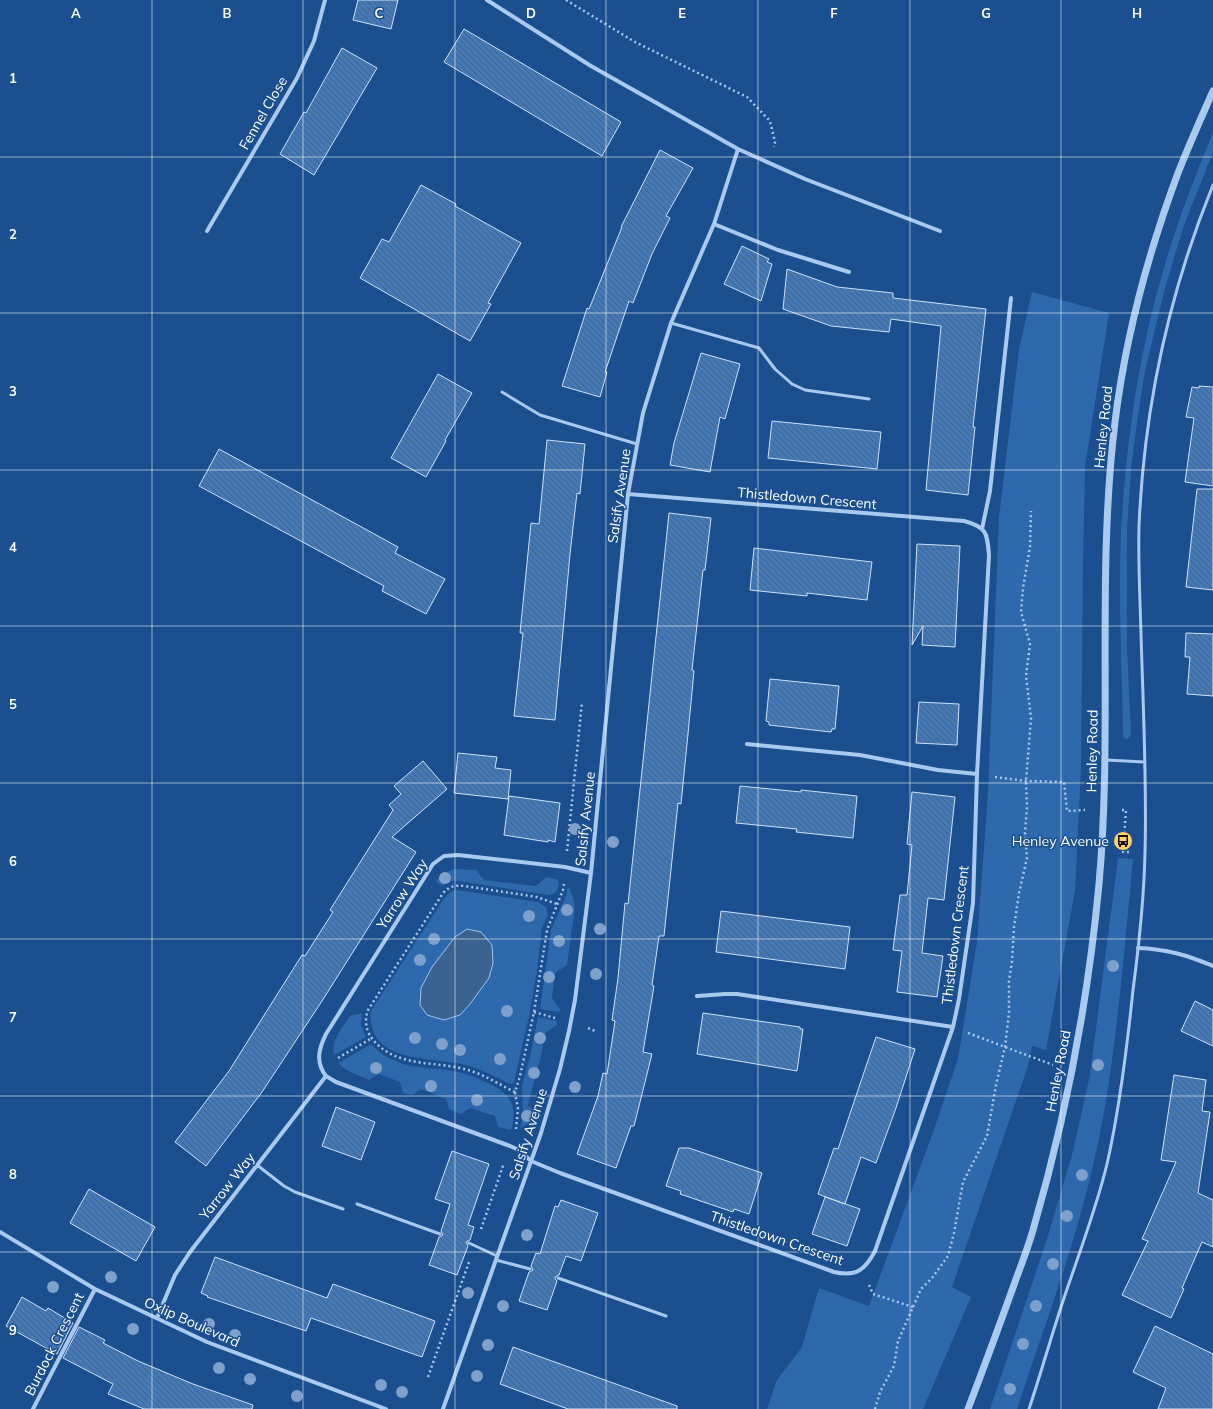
<svg xmlns="http://www.w3.org/2000/svg" width="1213" height="1409" font-family="Mulish,sans-serif">
  <style>
    .green { fill: #2e69ad }
    .water { fill: #3c6290; stroke: #9cc4f0 }
    .building { fill: url(#building-back-hatch); stroke: #cfe3fa }
    .lines { fill: none; stroke-linecap: round; stroke-linejoin: round }
    .path { stroke: #a9c9ee; stroke-width: 2.5; stroke-dasharray: 2 3; stroke-linecap: butt }
    .service { stroke: #a9c9ee; stroke-width: 3 }
    .minor { stroke: #a9c9ee; stroke-width: 4 }
    .tertiary { stroke: #a9c9ee; stroke-width: 7 }
    .tree { fill: #7ea0ca }
    .grid { fill: none; stroke: #fff; stroke-width: 1; stroke-opacity: 0.55 }
    .labels { text-anchor: middle; stroke-width: 3; stroke-linejoin: round; paint-order: stroke }
    .street-label { font-size: 14px; fill: #fff; stroke: #1b4f8f }
    .poi-label { font-size: 14px; fill: #fff; stroke: #1b4f8f; text-anchor: end }
    .grid-label { font-size: 13px; text-anchor: middle; font-weight: bold; fill: #fff; stroke: #1b4f8f; stroke-width: 3; stroke-linejoin: round; paint-order: stroke }
  </style>
  <defs>
    <pattern id="building-back-hatch" width="6" height="6" patternUnits="userSpaceOnUse"><rect width="6" height="6" fill="#4478b7"/><path d="M-1 5l2 2M0 0l6 6M5-1l2 2" fill="none" stroke="#486282"/></pattern>
  </defs>
  <rect width="100%" height="100%" fill="#1b4f8f"/>
  <path class="green" d="M1213 133V152L1184 225 1164 292 1145 371 1138 415 1131 469 1127 530V648L1131 734 1129 738 1127 739 1124 738 1123 735C1122 667 1118 599 1121 531 1125 463 1133 395 1148 329 1163 262 1186 196 1213 133Z
    M1032 292 1109 313 1085 467 1083 564 1081 768 1075 891 1046 1050 1032 1046 1028 1066 952 1287 971 1297 923 1409H767L777 1380 802 1347 819 1288 869 1306 931 1138 958 1059 977 942 988 793 999 517 1019 349Z
    M1118 858 1133 859C1128 913 1123 967 1117 1021 1111 1071 1104 1121 1092 1170 1073 1251 1043 1330 1017 1409H990L1047 1239 1072 1155 1090 1075Z
    M454 869 476 870 484 880 536 886 546 877 555 879 559 881C558 890 557 894 548 895L458 881H452L442 886 436 881 444 873Z
    M568 886 573 897 575 907 567 965 555 973 552 998 560 1009 559 1012 540 1009 551 930 566 896Z
    M457 890 538 902 546 907 548 915 542 928 537 971 530 1012 514 1082 512 1084C506 1083 503 1080 498 1078 487 1073 477 1068 466 1065 440 1058 380 1063 372 1027 371 1021 369 1015 372 1009L445 897 452 891Z
    M362 1013 361 1025 366 1037 334 1055C331 1040 342 1028 350 1016Z
    M538 1017 557 1021V1025L545 1033 541 1056 528 1105 535 1113C532 1121 528 1125 520 1128L523 1118 522 1085 530 1057Z
    M371 1044C381 1055 393 1061 407 1065 420 1068 433 1068 447 1070 462 1072 476 1077 490 1084 512 1095 518 1107 511 1130L498 1127 495 1116 470 1108 461 1114 449 1109 446 1099 421 1089 412 1095 403 1093 400 1082 379 1074 369 1080 346 1070 338 1063Z"/>
  <path class="water" d="M467 929 481 932 492 945 493 963 489 978 470 1004 460 1015 444 1020 427 1015 420 1005 421 988 432 967 455 937Z"/>
  <path class="building" d="M358 0H398L391 29 353 20Z
    M464 29 621 122 602 156 444 62Z
    M342 48 377 68 314 175 280 154 304 112 306 113Z
    M660 150 693 168 666 216 670 218 652 254 633 303 629 301 605 372H607L600 397 562 386 587 308 589 309 622 227H621Z
    M421 185 456 204 455 206 521 243 488 303 491 304 470 341 360 278 382 239 389 242Z
    M742 246 769 259 767 262 772 264 761 301 724 284Z
    M787 269 837 287 893 293V298L986 309 973 427H975L968 495 926 490 941 326 891 319 889 332 831 326 783 309Z
    M701 353 740 364 725 419 720 417 710 472 670 465 674 443Z
    M438 374 472 393 445 440 446 441 426 477 391 458Z
    M1199 386 1213 387V486L1185 482 1194 418 1186 417 1192 387 1199 388Z
    M772 421 881 432 877 469 768 458Z
    M547 440 585 444 580 494 577 493 570 554 555 720 514 716 523 633H520L531 523 539 524Z
    M219 449 398 547 395 553 445 579 426 614 382 591 384 586 199 486Z
    M1197 489H1213V590L1186 587Z
    M669 513 711 518 705 570H703L692 670 694 671 688 734 681 804 678 803 664 936H659L652 985 654 986 643 1052 652 1054 634 1126H631L616 1168 577 1154 598 1096 603 1073 607 1074 615 1021 612 1020 618 978 625 903 628 904Z
    M917 544 960 546 955 647 922 645 923 626 912 645Z
    M754 548 872 562 867 600 807 593V596L750 590Z
    M1186 633 1213 634V696L1187 694 1190 657H1185Z
    M770 679 839 686 835 729H832L831 732 769 725V722L766 721Z
    M919 702 959 704 957 745 916 743Z
    M458 753 497 757 495 768 511 770 508 799 454 793Z
    M423 761 447 789 392 837 416 852 322 1001 262 1092 206 1166 175 1142 229 1071 302 955 305 956 333 912 330 910 393 810 389 805 401 794 394 786Z
    M740 786 801 792V790L857 796 853 838 796 832 797 829 736 823Z
    M912 792 955 797 944 900 928 898 922 953 943 956 937 997 897 992 902 951 893 950 900 895H907L912 845 907 844Z
    M509 796 560 803 555 842 548 840V842L504 835Z
    M721 911 850 927 845 969 716 952Z
    M1195 1001 1213 1010V1046L1181 1031Z
    M703 1013 800 1027V1029H803L797 1071 697 1054Z
    M876 1037 915 1049 896 1108 876 1163 861 1157 845 1204 818 1194 834 1148 838 1149Z
    M1174 1075 1206 1080 1202 1111 1210 1112 1198 1193 1213 1200V1247L1202 1242 1182 1288 1184 1289 1171 1318 1122 1295 1148 1241 1142 1239 1176 1162 1161 1160Z
    M336 1107 375 1122 361 1160 322 1146Z
    M679 1148H689L762 1173 749 1214 734 1209 733 1212 680 1194 681 1191 666 1186Z
    M452 1151 489 1164 468 1225 474 1227 470 1240 466 1242 468 1246 457 1275 429 1265 439 1237 443 1235 441 1231 450 1204 435 1199Z
    M89 1189 155 1227 136 1261 70 1223Z
    M825 1197 860 1209 847 1246 812 1234Z
    M561 1200 598 1213 581 1261 566 1256 559 1275 555 1277V1279L557 1281 547 1310 519 1301 529 1272 533 1270 531 1266 536 1253 540 1254 555 1206 558 1207Z
    M215 1257 327 1298 333 1284 435 1321 422 1357 311 1318 306 1331 207 1297 208 1296 201 1293Z
    M22 1297 46 1311 48 1308 73 1323 57 1354 6 1326Z
    M1155 1326 1213 1354V1409H1158L1166 1388 1133 1372Z
    M79 1327 105 1340 103 1343 138 1361 193 1384 253 1405 252 1409H144L108 1394 113 1384 63 1358Z
    M513 1347 677 1406V1409H568L500 1384Z"/>
  <g class="lines">
    <path class="path" d="M566 0 635 42 747 97 770 121 775 142 774 147
      M995 777 1026 781 1064 782 1067 811 1085 810
      M1122 810H1126L1123 852H1129
      M567 851 582 702
      M534 1012 555 1018
      M588 1028 595 1031
      M968 1033 1053 1065
      M338 1058 372 1038
      M515 1092C500 1085 487 1076 471 1071 439 1060 399 1069 374 1041 366 1032 364 1021 368 1010L443 893C450 886 455 885 465 886L537 897 557 904
      M516 1129 518 1109 515 1092 520 1076 534 1012 547 930 563 890 564 884
      M481 1229 504 1163
      M869 1285 873 1294 913 1307
      M428 1377 469 1262
      M875 1409 880 1392 894 1366 898 1341 921 1289 932 1278 948 1256 954 1233 963 1182 987 1136 996 1085 1005 1047 1009 1013V981L1012 961 1014 927 1019 893 1027 858 1025 833 1027 807 1026 781 1031 718 1026 676 1030 644 1021 612 1023 588 1030 547 1031 511"/>
    <path class="service" d="M671 323 759 348 775 369 792 384 805 390 869 399
      M502 392 540 415 637 444
      M1106 760 1144 762
      M257 1165 284 1186 295 1192 343 1209
      M357 1204 440 1234
      M469 1243 497 1256
      M496 1260 530 1269
      M558 1278 666 1316
      M1029 1409C1041 1373 1051 1337 1063 1301 1078 1256 1096 1210 1107 1164 1120 1107 1127 1048 1133 990 1139 945 1144 898 1145 853 1147 780 1143 706 1141 633 1140 598 1138 562 1139 526 1144 409 1169 293 1213 185"/>
    <path class="minor" d="M487 0 591 66 738 149 805 179 940 231
      M714 224 778 250 849 272
      M207 231 297 78 314 41 325 0
      M982 529 990 491 1011 298
      M747 744 860 755 938 770 977 774
      M1138 948C1166 949 1187 955 1213 966
      M697 996 725 994H737L953 1027
      M326 1076 336 1082 510 1146 519 1150 531 1161 560 1173 834 1272C856 1277 865 1270 875 1251L953 1027 959 999 973 903 977 774 989 555C987 533 987 527 964 521L628 494
      M0 1232 95 1289 207 1342 386 1409
      M157 1318 175 1275 190 1252 326 1076C315 1062 319 1048 326 1034L433 864 444 856 458 855 565 867 591 873
      M33 1409 95 1289
      M443 1409 541 1133 560 1069 569 1031 575 1000 591 873 628 494 643 413 671 323 714 224 738 149"/>
    <path class="tertiary" d="M968 1409C984 1367 1000 1324 1015 1282 1021 1265 1028 1248 1033 1230 1066 1117 1088 1001 1099 884 1113 730 1096 576 1115 422 1125 340 1149 251 1178 173 1189 145 1201 118 1213 91"/>
  </g>
  <g class="tree">
    <circle cx="575" cy="829" r="6"/>
    <circle cx="613" cy="842" r="6"/>
    <circle cx="445" cy="878" r="6"/>
    <circle cx="567" cy="910" r="6"/>
    <circle cx="529" cy="916" r="6"/>
    <circle cx="600" cy="929" r="6"/>
    <circle cx="434" cy="939" r="6"/>
    <circle cx="559" cy="941" r="6"/>
    <circle cx="420" cy="960" r="6"/>
    <circle cx="1113" cy="966" r="6"/>
    <circle cx="596" cy="974" r="6"/>
    <circle cx="549" cy="977" r="6"/>
    <circle cx="507" cy="1011" r="6"/>
    <circle cx="415" cy="1038" r="6"/>
    <circle cx="540" cy="1038" r="6"/>
    <circle cx="442" cy="1044" r="6"/>
    <circle cx="460" cy="1050" r="6"/>
    <circle cx="500" cy="1059" r="6"/>
    <circle cx="1098" cy="1065" r="6"/>
    <circle cx="376" cy="1068" r="6"/>
    <circle cx="534" cy="1073" r="6"/>
    <circle cx="431" cy="1086" r="6"/>
    <circle cx="575" cy="1087" r="6"/>
    <circle cx="477" cy="1100" r="6"/>
    <circle cx="527" cy="1116" r="6"/>
    <circle cx="1082" cy="1175" r="6"/>
    <circle cx="1067" cy="1216" r="6"/>
    <circle cx="527" cy="1235" r="6"/>
    <circle cx="1053" cy="1264" r="6"/>
    <circle cx="111" cy="1277" r="6"/>
    <circle cx="53" cy="1287" r="6"/>
    <circle cx="468" cy="1293" r="6"/>
    <circle cx="503" cy="1306" r="6"/>
    <circle cx="1036" cy="1306" r="6"/>
    <circle cx="209" cy="1324" r="6"/>
    <circle cx="133" cy="1329" r="6"/>
    <circle cx="235" cy="1335" r="6"/>
    <circle cx="1023" cy="1344" r="6"/>
    <circle cx="488" cy="1345" r="6"/>
    <circle cx="219" cy="1368" r="6"/>
    <circle cx="477" cy="1376" r="6"/>
    <circle cx="250" cy="1379" r="6"/>
    <circle cx="381" cy="1385" r="6"/>
    <circle cx="1010" cy="1389" r="6"/>
    <circle cx="402" cy="1392" r="6"/>
    <circle cx="297" cy="1396" r="6"/>
  </g>
  <path class="grid" d="M152 0V1409M303 0V1409M455 0V1409M606 0V1409M758 0V1409M910 0V1409M1061 0V1409M0 157H1213M0 313H1213M0 470H1213M0 626H1213M0 783H1213M0 939H1213M0 1096H1213M0 1252H1213"/>
  <defs>
    <symbol id="bus-disc" viewBox="-11 -11 22 22"><circle r="9.5" fill="#ffd166" stroke="#1b4f8f"/><path d="M-5-6H5V4H4V6H2V4H-2V6H-4V4H-5ZM-3.5-4V0h7V-4ZM-3.5 1.2v1.5H-2V1.2ZM2 1.2v1.5H3.5V1.2Z" fill="#111"/></symbol>
  </defs>
  <g fill-rule="evenodd">
    <use href="#bus-disc" x="1112" y="830" width="22" height="22"/>
  </g>
  <g class="labels">
    <g class="street-label">
      <text transform="translate(263 113) rotate(-60)" y="5">Fennel Close</text>
      <text transform="translate(1103 427) rotate(-84)" y="5">Henley Road</text>
      <text transform="translate(619 496) rotate(-82)" y="5">Salsify Avenue</text>
      <text transform="translate(807 498) rotate(5)" y="5">Thistledown Crescent</text>
      <text transform="translate(1092 751) rotate(-89)" y="5">Henley Road</text>
      <text transform="translate(585 819) rotate(-84)" y="5">Salsify Avenue</text>
      <text transform="translate(402 894) rotate(-57)" y="5">Yarrow Way</text>
      <text transform="translate(955 935) rotate(-83)" y="5">Thistledown Crescent</text>
      <text transform="translate(1058 1071) rotate(-79)" y="5">Henley Road</text>
      <text transform="translate(528 1134) rotate(-72)" y="5">Salsify Avenue</text>
      <text transform="translate(227 1186) rotate(-52)" y="5">Yarrow Way</text>
      <text transform="translate(777 1238) rotate(19)" y="5">Thistledown Crescent</text>
      <text transform="translate(192 1322) rotate(24)" y="5">Oxlip Boulevard</text>
      <text transform="translate(54 1344) rotate(-63)" y="5">Burdock Crescent</text>
    </g>
    <g class="poi-label">
      <text x="1109" y="846">Henley Avenue</text>
    </g>
  </g>
  <g class="grid-label">
    <text x="76" y="18">A</text>
    <text x="227" y="18">B</text>
    <text x="379" y="18">C</text>
    <text x="531" y="18">D</text>
    <text x="682" y="18">E</text>
    <text x="834" y="18">F</text>
    <text x="986" y="18">G</text>
    <text x="1137" y="18">H</text>
    <text x="13" y="83">1</text>
    <text x="13" y="239">2</text>
    <text x="13" y="396">3</text>
    <text x="13" y="552">4</text>
    <text x="13" y="709">5</text>
    <text x="13" y="866">6</text>
    <text x="13" y="1022">7</text>
    <text x="13" y="1179">8</text>
    <text x="13" y="1335">9</text>
  </g>
</svg>
